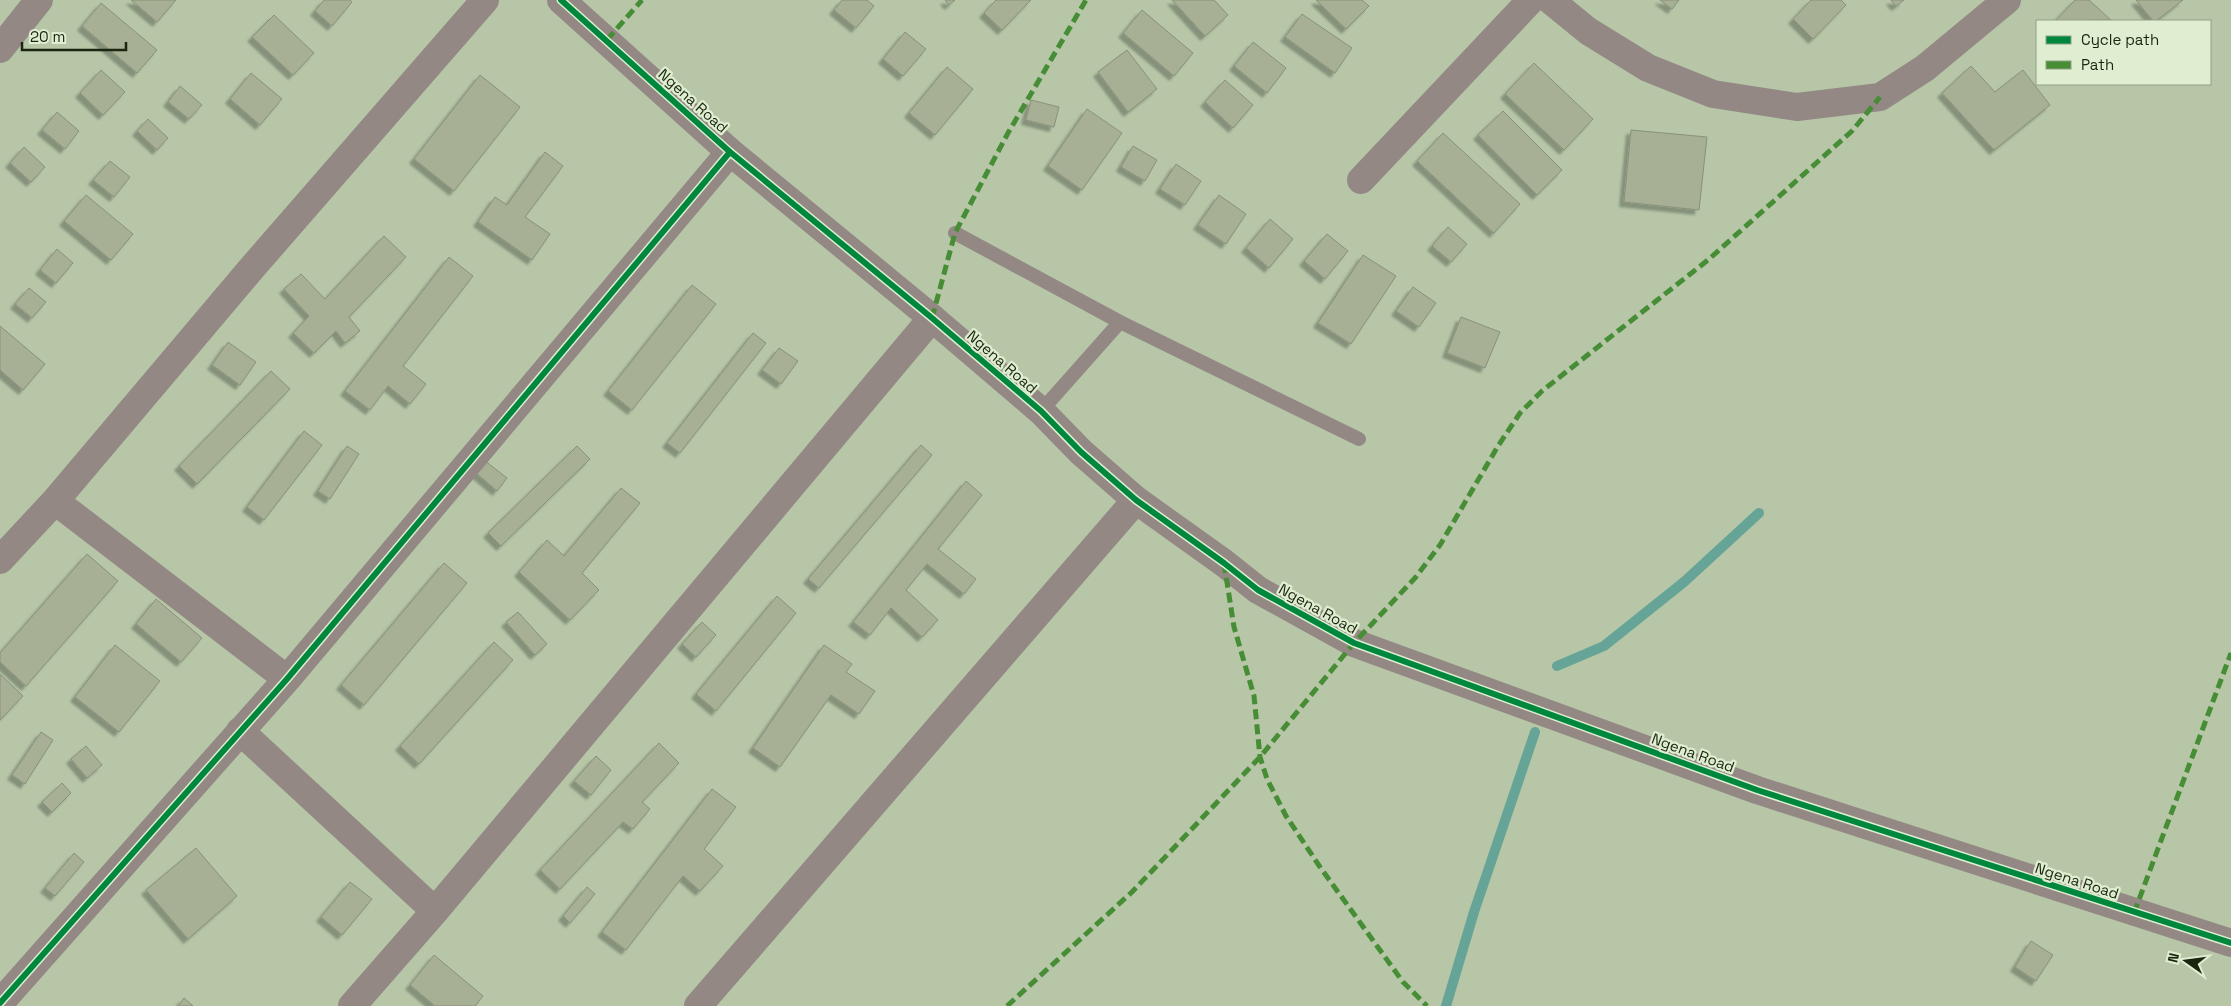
<svg xmlns="http://www.w3.org/2000/svg" width="2231" height="1006" font-family="'Space Grotesk',sans-serif">
  <style>
    .lines { fill: none; stroke-linecap: round; stroke-linejoin: round }
    .stream { stroke: #66a497; stroke-width: 10 }
    .building { fill: #a7af95; stroke: #899178; filter: url(#shadow) }
    .service { stroke: #948885; stroke-width: 14 }
    .minor { stroke: #948885; stroke-width: 28 }
    .tertiary { stroke: #948885; stroke-width: 28 }
    .quiet { stroke: #468d36; stroke-width: 5; stroke-dasharray: 10 5; stroke-linecap: butt }
    .cycleway-casing { stroke: #dfeed1; stroke-width: 9 }
    .cycleway { stroke: #00873e; stroke-width: 6 }
    .labels { text-anchor: middle; stroke-width: 4.5; stroke-linejoin: round; paint-order: stroke }
    .street-label { font-size: 15px; fill: #1b2610; stroke: #dfeed1 }
  </style>
  <defs>
    <filter id="shadow"><feDropShadow dx="-4.5" dy="4.5" stdDeviation="1" flood-color="#0004"/></filter>
  </defs>
  <rect width="100%" height="100%" fill="#b6c6a7"/>
  <g class="lines">
    <path class="stream" d="M1557 666 1604 646 1684 582 1759 513
      M1446 1006 1474 912 1535 732"/>
  </g>
  <path class="building" d="M131 0H176L157 22Z
    M324 0H350L352 2 332 26 315 11Z
    M842 0H867L874 6 856 28 834 10Z
    M945 0H955L949 5Z
    M996 0H1031L1002 30 984 13Z
    M1172 0H1214L1228 15 1205 36Z
    M1316 0H1362L1369 6 1346 29Z
    M1660 0H1679L1672 9Z
    M1811 0H1841L1846 5 1813 39 1793 19Z
    M1891 0H1904L1896 6Z
    M2075 0H2089L2111 20 2055 21Z
    M2136 0H2183L2156 21H2153Z
    M101 3 157 50 137 73 82 26Z
    M1142 10 1193 53 1174 76 1123 33Z
    M1302 14 1352 48 1335 73 1285 37Z
    M274 15 314 53 293 75 252 37Z
    M905 32 926 49 903 76 883 59Z
    M1253 42 1286 68 1267 93 1234 66Z
    M1127 50 1157 89 1128 112 1098 72Z
    M1534 63 1593 119 1564 150 1505 94Z
    M1971 66 1995 92 2023 70 2050 105 1994 150 1942 93Z
    M947 67 973 89 935 135 909 113Z
    M101 70 125 92 103 115 80 93Z
    M251 73 282 99 260 125 230 99Z
    M480 75 520 107 454 191 414 159Z
    M1225 80 1253 105 1233 128 1205 102Z
    M180 86 202 105 189 119 168 102Z
    M1031 100 1059 107 1054 127 1026 120Z
    M1087 109 1122 133 1082 190 1048 166Z
    M1503 111 1562 170 1537 195 1478 135Z
    M57 112 79 131 65 149 42 130Z
    M148 119 168 138 157 150 137 131Z
    M1631 130 1707 137 1699 210 1624 202Z
    M1443 133 1520 204 1494 233 1417 161Z
    M1133 146 1157 160 1145 181 1121 167Z
    M24 147 45 167 31 182 10 163Z
    M545 152 563 166 525 217 550 234 532 260 478 222 495 197 507 205Z
    M110 161 130 177 114 197 93 180Z
    M1176 164 1201 181 1185 205 1160 189Z
    M86 195 133 234 111 260 64 221Z
    M1219 195 1246 214 1226 244 1198 225Z
    M1270 219 1293 239 1269 268 1246 248Z
    M1448 227 1467 244 1451 262 1432 246Z
    M1327 234 1348 251 1325 279 1304 261Z
    M384 236 406 257 349 317 360 331 345 343 336 331 314 353 293 333 309 316 284 289 301 274 325 299Z
    M57 249 73 263 56 283 40 270Z
    M1363 255 1396 276 1351 344 1318 323Z
    M449 257 473 276 403 366 426 384 410 404 388 386 370 410 345 391Z
    M692 285 716 304 632 410 608 391Z
    M1413 287 1436 303 1419 327 1396 311Z
    M29 288 46 302 32 318 15 304Z
    M1461 317 1500 332 1485 368 1447 353Z
    M0 326 45 364 23 390 0 370Z
    M753 333 766 343 680 453 667 443Z
    M228 342 256 362 240 385 212 365Z
    M779 348 798 361 781 384 762 370Z
    M271 371 290 389 197 484 179 466Z
    M304 431 322 445 264 520 247 507Z
    M921 445 932 455 819 588 808 579Z
    M347 446 359 454 330 499 318 491Z
    M577 446 590 459 501 546 488 533Z
    M484 460 507 478 497 491 475 472Z
    M966 481 982 495 938 549 976 579 964 594 927 564 906 590 938 620 922 637 891 608 870 635 853 622Z
    M621 488 640 503 582 573 599 590 570 620 519 572 547 540 564 556Z
    M87 554 118 581 26 686 0 662V653Z
    M444 563 467 583 364 705 341 685Z
    M777 596 796 613 716 711 696 694Z
    M156 599 202 638 181 662 136 624Z
    M518 612 547 644 535 655 506 622Z
    M702 622 716 635 696 657 682 644Z
    M494 642 513 660 419 764 400 746Z
    M115 645 160 681 119 732 75 697Z
    M824 645 852 664 846 672 875 691 859 714 831 695 780 767 753 748Z
    M0 674 23 696 0 720Z
    M41 732 53 740 25 784 12 775Z
    M659 743 679 763 642 802 650 809 633 829 623 822 560 889 540 870Z
    M86 746 102 765 87 778 71 759Z
    M596 756 611 770 591 795 574 781Z
    M62 783 71 793 52 812 42 802Z
    M712 789 736 807 704 849 723 866 700 891 683 876 626 950 602 932Z
    M196 848 237 896 188 939 146 890Z
    M74 853 84 862 55 896 45 888Z
    M350 882 372 899 342 935 321 917Z
    M587 887 595 894 570 923 563 916Z
    M2031 941 2053 955 2036 981 2015 967Z
    M434 955 483 996 475 1006H435L410 985Z
    M184 998 193 1006H178Z"/>
  <g class="lines">
    <path class="service" d="M955 233 1120 322 1359 439
      M1041 411 1120 322"/>
    <path class="minor" d="M1550 0 1588 31 1648 68 1713 94 1797 107 1880 97 1925 68 2007 0
      M0 49 39 0
      M1361 180 1531 0
      M55 501 287 679
      M0 560 55 501 251 269 485 0
      M240 731 435 911
      M0 1003 287 679 730 152
      M352 1006 435 911 932 318
      M698 1006 1136 500"/>
    <path class="tertiary" d="M561 0 730 152 932 318 1041 411 1081 452 1136 500 1224 563 1258 590 1354 643 1757 790 2231 943"/>
    <path class="quiet" d="M607 40 642 0
      M932 318 955 233 1008 133 1086 0
      M1224 563 1234 627 1254 696 1260 757 1267 779 1286 816 1320 867 1403 982 1427 1006
      M2134 913 2231 653
      M1007 1006 1132 892 1260 757 1354 643 1415 578 1440 545 1498 446 1520 413 1542 391 1708 260 1852 131 1880 97"/>
    <defs>
      <path id="cycleway" d="M561 0 730 152 932 318 1041 411 1081 452 1136 500 1224 563 1258 590 1354 643 1757 790 2231 943
        M0 1003 287 679 730 152"/>
    </defs>
    <use href="#cycleway" class="cycleway-casing"/>
    <use href="#cycleway" class="cycleway"/>
  </g>
  <g class="labels">
    <g class="street-label">
      <text transform="translate(693 101) rotate(42)" y="5">Ngena Road</text>
      <text transform="translate(1002 362) rotate(41)" y="5">Ngena Road</text>
      <text transform="translate(1318 609) rotate(29)" y="5">Ngena Road</text>
      <text transform="translate(1693 753) rotate(20)" y="5">Ngena Road</text>
      <text transform="translate(2077 881) rotate(18)" y="5">Ngena Road</text>
    </g>
  </g>
  <rect x="2036" y="20" width="175" height="65" fill="#dfeed1" stroke="#919e84"/>
  <rect x="2046" y="36" width="25" height="8" fill="#00873e" stroke="#919e84"/>
  <text x="2081" y="45" font-size="15" fill="#1b2610">Cycle path</text>
  <rect x="2046" y="61" width="25" height="8" fill="#468d36" stroke="#919e84"/>
  <text x="2081" y="70" font-size="15" fill="#1b2610">Path</text>
  <g transform="translate(2186 961) rotate(284)" stroke="#dfeed1" stroke-width="4" paint-order="stroke">
  <path d="M0-4L9 19L0 12L-9 19Z" fill="#1b2610"/>
  <text y="-8" font-size="14" font-weight="bold" text-anchor="middle" fill="#1b2610">N</text>
  </g>
  <path d="M22 42v8h104v-8" fill="none" stroke="#1b2610" stroke-width="2.5"/>
  <text x="30" y="42" font-size="15" fill="#1b2610" stroke="#dfeed1" stroke-width="4" paint-order="stroke">20 m</text>
</svg>
